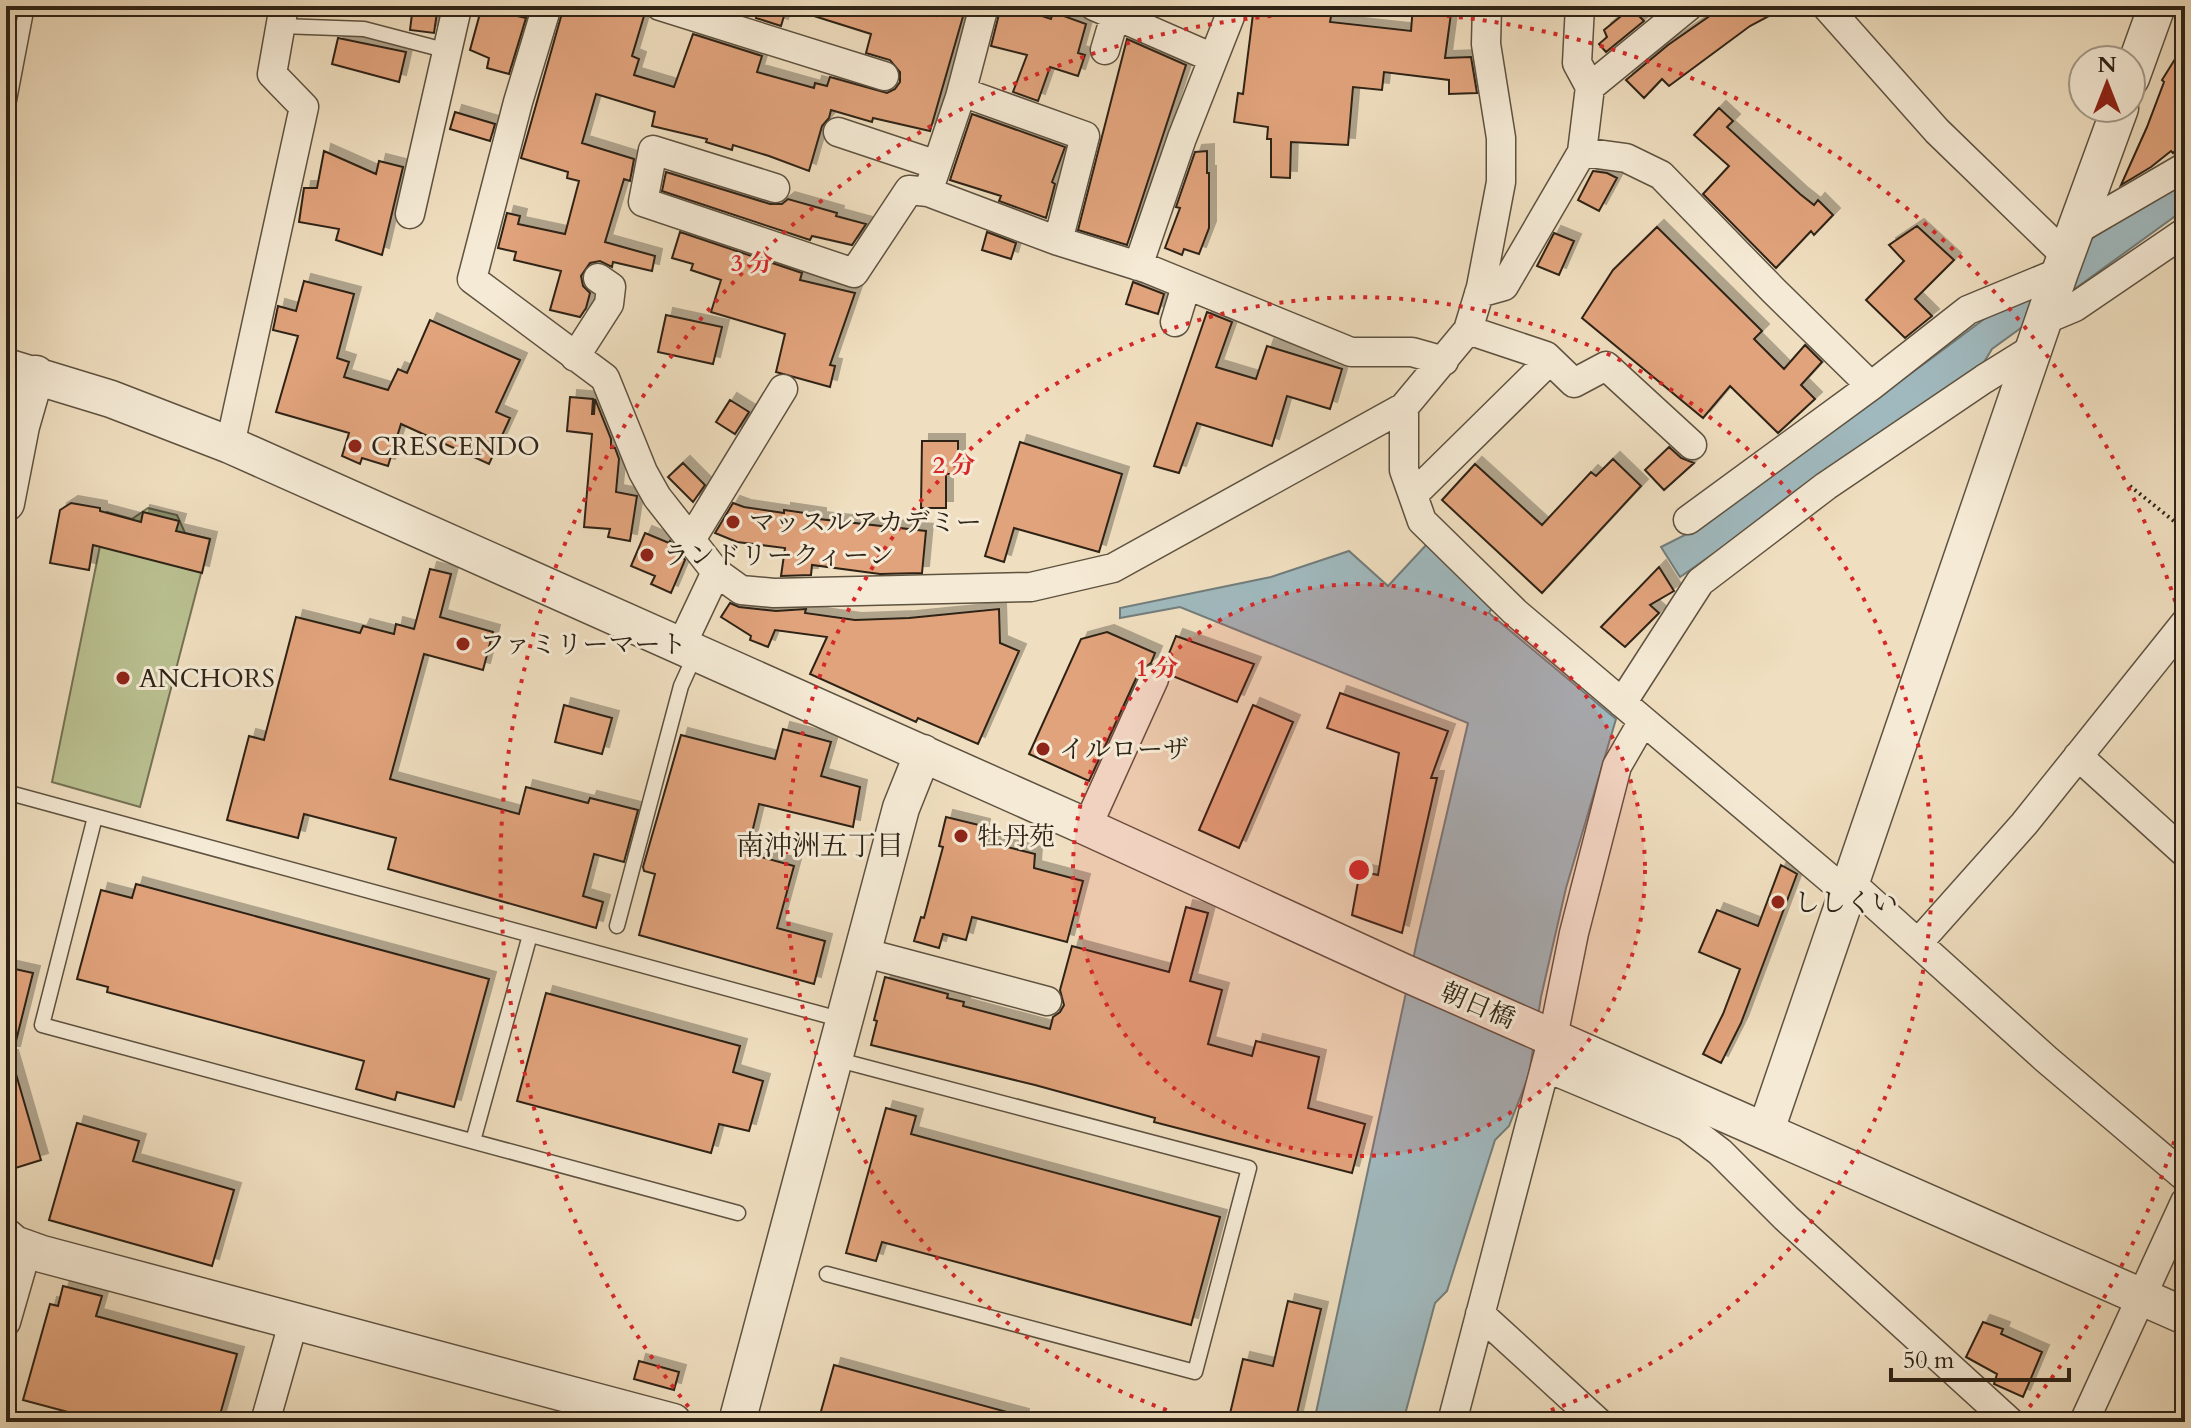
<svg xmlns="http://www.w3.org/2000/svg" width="2191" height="1428" font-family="Cardo,'Noto Serif JP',serif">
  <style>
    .green { fill: #bac191; stroke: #747254; stroke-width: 2 }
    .water { fill: #a0b9be; stroke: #727d7b; stroke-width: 2 }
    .building { fill: #e1a37b; stroke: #2e2316; stroke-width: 2; filter: url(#shadow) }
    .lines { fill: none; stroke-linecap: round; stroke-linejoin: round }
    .service-casing { stroke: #5e5240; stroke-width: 17 }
    .minor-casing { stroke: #5e5240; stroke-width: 31 }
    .tertiary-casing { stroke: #5e5240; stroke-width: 39 }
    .path { stroke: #2e2316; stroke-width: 4; stroke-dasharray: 2 4; stroke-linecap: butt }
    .service { stroke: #f5ead5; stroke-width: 14 }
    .minor { stroke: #f5ead5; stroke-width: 28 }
    .tertiary { stroke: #f5ead5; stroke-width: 36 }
    .ring { fill: none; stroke: #d62828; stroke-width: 4; stroke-dasharray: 4 8 }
    .poi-dot { fill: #8f2418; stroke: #f5ead5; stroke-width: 3 }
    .labels { text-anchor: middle; stroke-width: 6; stroke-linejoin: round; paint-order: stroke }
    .poi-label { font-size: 26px; fill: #2e2316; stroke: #f5ead5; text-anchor: start }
    .street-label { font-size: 26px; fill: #2e2316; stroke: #f5ead5 }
    .neighbourhood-label { font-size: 28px; fill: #2e2316; stroke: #f5ead5 }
    .centre { fill: #d62828; stroke: #f5ead5; stroke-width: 4 }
    .ring-label { font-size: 24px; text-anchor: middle; font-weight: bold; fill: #d62828; stroke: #f5ead5; stroke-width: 6; stroke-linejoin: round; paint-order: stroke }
  </style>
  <defs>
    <filter id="shadow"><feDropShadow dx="7" dy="-7" stdDeviation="0" flood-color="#0004"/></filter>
  </defs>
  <rect width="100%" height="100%" fill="#efdebf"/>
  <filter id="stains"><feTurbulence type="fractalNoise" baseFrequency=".0025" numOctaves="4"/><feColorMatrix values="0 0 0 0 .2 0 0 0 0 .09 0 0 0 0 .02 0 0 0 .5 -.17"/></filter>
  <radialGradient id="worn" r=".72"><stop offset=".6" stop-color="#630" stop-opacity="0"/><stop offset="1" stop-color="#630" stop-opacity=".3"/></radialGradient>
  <path class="green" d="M148 508 177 515 185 533 210 539 140 807 52 782 107 512 132 519Z"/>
  <path class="water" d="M2185 180V209L1992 349 1981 367 1680 577 1661 547 1693 531 1932 358 2094 237Z
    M1428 543 1495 603 1489 613 1616 719 1566 888 1541 997 1529 1075 1509 1126 1495 1140 1447 1291 1435 1303 1403 1422H1314L1417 941 1468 723 1180 607 1120 618V608L1271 577 1349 551 1388 586Z"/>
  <path class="building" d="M413 6H438L434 33 410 30Z
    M482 6H516L513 15 526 18 509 74 487 68 489 58 470 50Z
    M564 6H610L644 16 632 56 639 59 634 75 674 87 693 34 762 56 757 72 814 88 815 83 827 86 830 77 887 93 895 89 900 82V72L890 60 866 53 871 34 795 10 796 6H900L936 16 937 6H966L930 131 873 118 872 122 831 110 829 118 822 126 809 171 769 156 733 145 732 150 706 142 707 139 652 126 655 112 596 94 582 143 634 159 630 181 624 179 605 242 655 256 652 271 613 262 612 267 600 261 590 263 581 276 583 286 590 293 586 308 580 317 550 310 561 271 514 260 516 252 498 248 507 213 520 216 518 224 565 234 579 181 567 178 568 172 521 158Z
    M760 6H787L781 26 756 18Z
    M1001 6H1012L1051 19 1053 12 1086 24 1078 53 1085 55 1078 76 1050 67 1038 101 1013 92 1027 55 991 46Z
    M1254 6H1333L1330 22 1411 31 1413 6H1452L1445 58 1471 57 1477 93 1449 94V80L1384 72 1382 90 1353 87 1348 145 1291 142 1290 178 1271 177V139H1267L1268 127 1234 122 1238 93 1243 94Z
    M1724 6H1788L1750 26 1669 86 1662 79 1644 98 1626 80 1668 45Z
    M1631 8 1644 21 1606 52 1599 44 1607 37 1604 30Z
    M338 38 406 52 399 82 332 64Z
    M1127 39 1186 65 1127 245 1078 230Z
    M2185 43V142L2173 153 2171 151 2151 167 2121 185 2147 127 2164 82 2162 80Z
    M1719 108 1733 121 1727 127 1800 194 1814 205 1818 200 1833 215 1814 235 1811 231 1776 268 1703 194 1729 166 1694 135Z
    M455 112 495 124 490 141 450 129Z
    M972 114 1065 147 1052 182 1055 184 1046 218 999 201 1001 196 950 180Z
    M324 151 376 174 379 161 403 167 382 255 336 240 339 229 299 222 304 188H317Z
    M1207 151V173H1209V228L1199 254 1184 249 1182 255 1165 248 1180 208 1176 207 1195 152Z
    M1593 171 1607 173 1617 178 1599 211 1578 200Z
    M666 172 770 204H782L788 199 837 213 836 216 866 224 852 245 812 236 810 240 662 191Z
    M1917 226 1954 260 1915 299 1932 316 1905 338 1866 300 1904 261 1889 245Z
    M1657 227 1762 331 1754 339 1784 369 1805 345 1822 362 1801 385 1815 399 1778 433 1730 386 1703 418 1582 318 1613 270Z
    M680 232 802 273 800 280 855 293 830 365 835 366 830 387 776 372 785 334 711 312 721 280 691 270 693 264 672 258Z
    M987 232 1016 243 1011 259 982 250Z
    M1554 233 1574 241 1559 275 1537 266Z
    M304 281 354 294 337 358 349 362 344 377 388 390 398 369 407 373 430 320 520 360 496 412 510 418 489 464 401 424 388 466 362 458 360 464 342 456 349 433 276 412 298 336 273 330 278 306 296 311Z
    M1133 282 1164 294 1158 314 1126 304Z
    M1207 312 1232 322 1216 367 1256 379 1267 346 1342 369 1330 409 1287 396 1272 446 1197 423 1179 473 1154 466Z
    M666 315 722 327 713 364 658 352Z
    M570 397 593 399 592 414H594L595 399 611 439V448H615L619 459 616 492 637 496 630 541 608 537 610 529 584 527 592 434 567 431Z
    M730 400 749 412 735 434 716 422Z
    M922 441H958V474H946V508H921Z
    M1020 442 1122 474 1099 552 1014 528 1004 562 985 556Z
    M1669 447 1681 458 1694 463 1664 490 1645 470Z
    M1613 459 1641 486 1542 593 1442 500 1475 464 1542 525 1591 472 1596 476Z
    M683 463 705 485 693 502 668 477Z
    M71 503 100 508V511L141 522 143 512 179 521 176 531 210 539 202 573 93 545 89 570 50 563 60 510Z
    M733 503 744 507 784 513V510L819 515V519L926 531 922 573 880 574 812 565 811 575 781 576 785 548 737 542 715 533Z
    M645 533 669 543 670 541 685 560 671 593 651 584 655 576 631 566Z
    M1659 567 1674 591 1650 605 1659 613 1625 647 1601 627Z
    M430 569 451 574 440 617 493 632 483 670 424 654 390 779 519 814 526 787 588 803 590 798 638 810 624 862 594 854 583 896 603 902 596 928 388 869 396 838 304 814 298 838 227 820 249 736 264 740 296 617 360 633 363 626 394 634 396 624 414 629Z
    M730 603 739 607 776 611 806 609 805 613 855 620 909 618 999 609 1000 643 1019 651 978 744 918 718 916 722 810 674 827 637 775 630 768 647 750 640 751 636 721 617Z
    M1107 632 1155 653 1151 663 1139 672 1089 781 1029 754 1081 639Z
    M1176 636 1254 664 1237 702 1170 675 1164 666Z
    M1340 693 1448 731 1431 778H1437L1402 933 1352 915 1360 871 1378 875 1399 753 1327 728Z
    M564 705 612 718 602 754 555 742Z
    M1253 705 1293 722 1239 848 1199 830Z
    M783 729 831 742 821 776 860 787 853 827 759 804 747 853 794 866 777 928 825 941 814 984 639 935 655 874 644 871 643 867 681 735 775 759Z
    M946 817 983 826 980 840 1035 854 1034 868 1083 881 1067 942 972 917 966 940 943 934 939 948 914 941 921 917 924 918 943 847 939 846Z
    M1781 865 1797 874 1741 1023 1721 1063 1703 1054 1723 1014 1740 969 1699 952 1717 910 1758 926Z
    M136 884 489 979 454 1107 397 1092 395 1100 356 1089 364 1061 107 992 108 987 77 979 101 890 132 898Z
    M1186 907 1208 913 1190 981 1222 990 1208 1044 1252 1056 1256 1041 1319 1057 1308 1108 1365 1124 1352 1173 1154 1122 1155 1118 1035 1085 871 1045 877 1021 874 1020 885 977 948 994 947 998 964 1002 963 1006 1050 1029 1053 1017 1060 1012 1064 1005 1060 990 1072 946 1169 972Z
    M6 967 33 973 13 1053H6Z
    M546 993 740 1046 733 1072 763 1081 749 1131 719 1124 711 1153 517 1101Z
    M6 1057H11L41 1160 6 1171Z
    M886 1108 916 1116 911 1134 1220 1217 1191 1325 882 1242 876 1261 846 1253Z
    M77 1123 139 1141 133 1161 234 1190 212 1266 49 1220Z
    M63 1286 102 1296 96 1316 237 1354 218 1422H105L23 1400 50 1304 58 1306Z
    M1288 1301 1321 1309 1295 1422H1228L1243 1359 1273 1366Z
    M1983 1322 2003 1329 2001 1334 2042 1352 2023 1397 1994 1384 1997 1374 1966 1357Z
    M639 1361 679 1372 674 1390 634 1379Z
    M834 1365 1022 1416 1021 1422H818Z"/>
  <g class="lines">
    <defs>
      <path id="service" d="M281 26 364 29 448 51
        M6 116 27 6
        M6 792 843 1020
        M95 817 42 1025 738 1213
        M617 926 681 686 696 653
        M473 1141 530 935
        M827 1274 1195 1372 1249 1168 835 1059"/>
      <path id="minor" d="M547 6 518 102 472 279 605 378 643 472 657 497 716 572 741 590 774 593 1031 587 1113 568 1404 407 1468 330 1481 287 1501 182V138L1486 44 1487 6
        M660 6 884 76
        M1094 6 1213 58
        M1580 6 1577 63 1590 87 1582 152
        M1826 6 1937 131 2066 256
        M1105 50 1115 16
        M1590 87 1689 6
        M962 92 1085 136 1058 241
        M838 132 937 165
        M775 188 653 150 643 202 854 273 909 190 928 192 960 97 984 6
        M928 192 1058 241 1148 269 1351 352H1412L1444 361
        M410 214 457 8
        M2075 231 2185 167
        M1138 266 1182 138 1234 6
        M1479 293 1504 286 1582 152 1626 158 1661 175 1773 290 1871 386
        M2044 320 2075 307 2185 232
        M1175 322 1186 286
        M1468 330 1546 356 1574 383 1606 366 1692 445
        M575 357 609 304 611 287 598 278
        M1404 407V470L1422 521 1516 613 1848 894
        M230 445 304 107 272 74 284 6
        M1413 495 1550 360
        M1688 520 1871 386 1968 310 2060 272
        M692 538 783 389
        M681 646 716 572
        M1622 703 1700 582 1826 486 1984 379 2034 348
        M2078 756 2185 853
        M1087 827 1154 679
        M1851 883 2046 1059 2185 1177
        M1918 943 2024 824 2185 623
        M862 952 1047 1001
        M1545 1067 1686 1126 1720 1152 1786 1218 2010 1422
        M1480 1314 1598 1422
        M6 1322 27 1249
        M265 1422 294 1320
        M1452 1422 1553 1037 1574 933 1617 766 1643 721
        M2084 1422 2185 1202"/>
      <path id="tertiary" d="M2131 78 2157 6
        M6 367 111 399 230 445 1087 827 1403 972 2185 1316
        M6 503 21 426 36 374
        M1766 1130 2060 272 2120 108
        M6 1237 14 1244 42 1254 673 1422
        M737 1422 901 808 923 753"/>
    </defs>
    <use href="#service" class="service-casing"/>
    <use href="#minor" class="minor-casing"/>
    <use href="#tertiary" class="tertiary-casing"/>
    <path class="path" d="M2130 486 2185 530"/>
    <use href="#service" class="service"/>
    <use href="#minor" class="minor"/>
    <use href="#tertiary" class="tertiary"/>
  </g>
  <circle cx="1359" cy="870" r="286" fill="#d62828" fill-opacity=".12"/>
  <g class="ring">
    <circle cx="1359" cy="870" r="286"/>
    <path d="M1201 1421A573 573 0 1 1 1517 1421"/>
    <path d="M2185 1107A859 859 0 0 1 2022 1416M696 1416A859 859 0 1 1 2185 633"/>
  </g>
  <g class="poi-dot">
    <circle cx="355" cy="446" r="8"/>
    <circle cx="733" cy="522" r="8"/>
    <circle cx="647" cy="555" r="8"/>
    <circle cx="463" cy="644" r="8"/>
    <circle cx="123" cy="678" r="8"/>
    <circle cx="1043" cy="749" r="8"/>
    <circle cx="961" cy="836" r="8"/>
    <circle cx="1778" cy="902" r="8"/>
  </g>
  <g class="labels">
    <g class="poi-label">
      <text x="371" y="455">CRESCENDO</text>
      <text x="749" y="531">マッスルアカデミー</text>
      <text x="663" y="564">ランドリークィーン</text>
      <text x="479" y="653">ファミリーマート</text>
      <text x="139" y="687">ANCHORS</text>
      <text x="1059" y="758">イルローザ</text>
      <text x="977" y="845">牡丹苑</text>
      <text x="1794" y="911">ししくい</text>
    </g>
    <g class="street-label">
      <text transform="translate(1478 1005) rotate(23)" y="9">朝日橋</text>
    </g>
    <g class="neighbourhood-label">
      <text x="820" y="855">南沖洲五丁目</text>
    </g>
  </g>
  <circle cx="1359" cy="870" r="12" class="centre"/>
  <g class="ring-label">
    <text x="752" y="271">3 分</text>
    <text x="954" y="473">2 分</text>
    <text x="1157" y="676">1 分</text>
  </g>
  <rect width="2191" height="1428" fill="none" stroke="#efdebf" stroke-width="32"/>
  <rect x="8" y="8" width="2175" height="1412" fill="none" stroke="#2e2316" stroke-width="4"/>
  <rect x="16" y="16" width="2159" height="1396" fill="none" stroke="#2e2316" stroke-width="2"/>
  <g transform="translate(2107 84)"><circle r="38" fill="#f5ead5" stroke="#a59a89" stroke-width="2"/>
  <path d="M0-6L14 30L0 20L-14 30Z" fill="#8f2418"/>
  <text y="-12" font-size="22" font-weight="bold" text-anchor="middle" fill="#2e2316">N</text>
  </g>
  <path d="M1891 1368v12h178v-12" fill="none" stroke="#2e2316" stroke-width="4"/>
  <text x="1903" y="1368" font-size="24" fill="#2e2316" stroke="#f5ead5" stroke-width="6" paint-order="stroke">50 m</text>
  <rect width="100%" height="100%" filter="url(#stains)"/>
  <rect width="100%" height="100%" fill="url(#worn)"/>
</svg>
